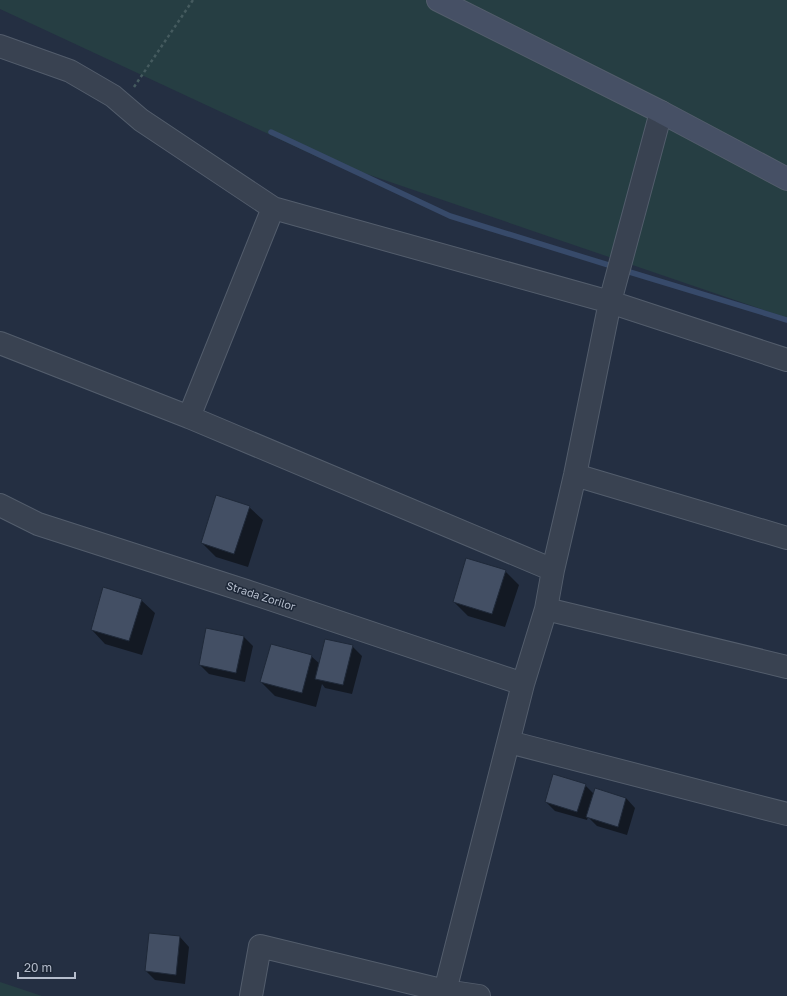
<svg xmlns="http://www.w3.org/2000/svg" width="787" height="996" font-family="'Golos Text',sans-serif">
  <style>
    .green { fill: #263e43 }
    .shadow { fill: #0007 }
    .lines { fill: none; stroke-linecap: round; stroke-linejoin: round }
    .stream { stroke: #374a6a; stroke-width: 5.5 }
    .building { fill: #434f64; stroke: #1f2939 }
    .street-casing { stroke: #535d6c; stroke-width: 24 }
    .secondary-casing { stroke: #535d6c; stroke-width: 24 }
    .path { stroke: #455b5f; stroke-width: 2.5; stroke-dasharray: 3 3; stroke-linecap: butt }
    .street { stroke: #394251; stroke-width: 22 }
    .secondary { stroke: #465065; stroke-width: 22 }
    .labels { text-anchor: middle; stroke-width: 3; stroke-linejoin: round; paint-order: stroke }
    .street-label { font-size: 11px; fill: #b5bdcc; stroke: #1d2737 }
  </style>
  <rect width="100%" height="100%" fill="#242f42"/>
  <path class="green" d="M0 0H787V318L320 158 0 9Z
    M0 982 42 996H0Z"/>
  <path class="shadow" d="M249 507 263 520 248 567 216 557 202 543Z
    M505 571 519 585 505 627 468 616 454 602Z
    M141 600 155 613 142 655 105 644 92 630Z
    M243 636 253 646 245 682 209 674 200 665Z
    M352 646 362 656 352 694 325 688 322 684 316 707 275 696 261 682 311 656 320 664Z
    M585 785 594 794 596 789 626 798 635 808 627 835 597 826 588 817 587 820 555 811 546 802Z
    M150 934 180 937 189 947 185 984 155 980 146 971Z"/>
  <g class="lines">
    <path class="stream" d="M271 132 450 216 615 267
      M623 270 787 320"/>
  </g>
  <path class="building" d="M216 495 250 506 234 554 201 543Z
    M466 558 506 570 492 614 453 602Z
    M103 587 142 599 129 641 91 630Z
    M206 628 244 636 236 673 199 665Z
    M325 639 353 645 343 685 315 679Z
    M271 644 312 655 302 693 260 682Z
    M553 774 586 784 577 812 545 802Z
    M595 788 626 798 618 827 586 817Z
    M149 933 180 936 176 975 145 971Z"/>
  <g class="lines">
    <defs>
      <path id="street" d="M0 46 70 71 113 96 141 120 273 208 610 302 787 360
        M0 343 189 417 553 570
        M189 417 273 208
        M575 475 787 538
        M0 505 38 524 246 591 523 684
        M546 609 787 667
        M509 742 787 814
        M445 991 523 684 546 609 553 570 575 475 610 302 661 112
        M251 996 260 946 445 991 479 996"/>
      <path id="secondary" d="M438 0 661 112 787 179"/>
    </defs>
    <use href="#street" class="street-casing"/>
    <use href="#secondary" class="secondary-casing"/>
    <path class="path" d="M134 87 193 0"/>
    <use href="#street" class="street"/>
    <use href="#secondary" class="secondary"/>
  </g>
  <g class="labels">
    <g class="street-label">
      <text transform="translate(261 596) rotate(18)" y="4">Strada Zorilor</text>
    </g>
  </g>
  <path d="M18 972v6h57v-6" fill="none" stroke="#b5bdcc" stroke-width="2"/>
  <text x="24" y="972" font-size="12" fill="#b5bdcc" stroke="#1d2737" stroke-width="3" paint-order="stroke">20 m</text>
</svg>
